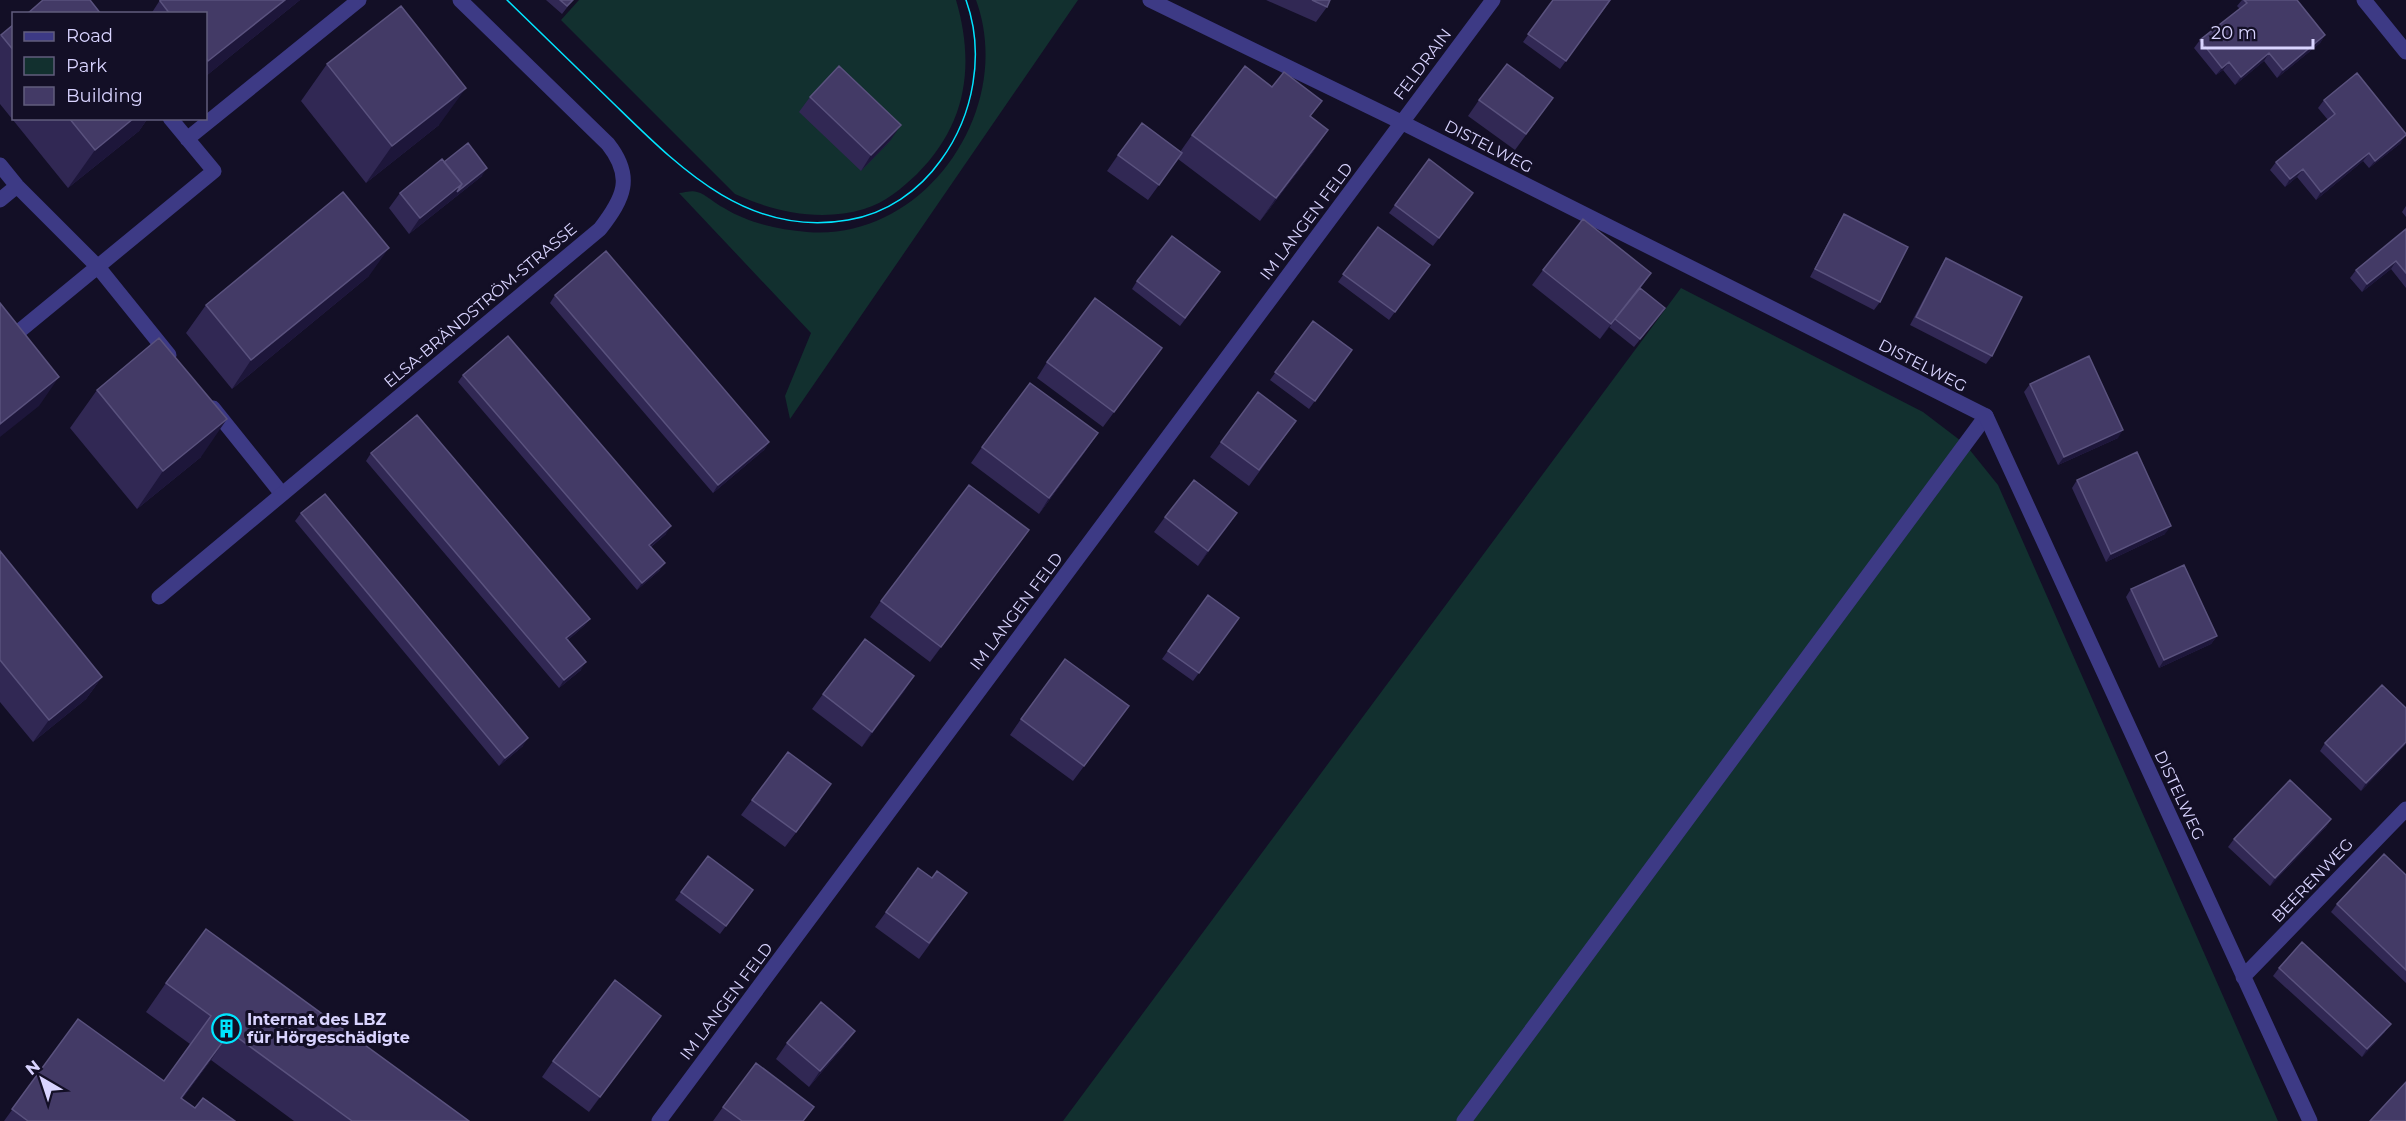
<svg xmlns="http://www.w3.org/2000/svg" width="2406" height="1121" font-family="Montserrat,sans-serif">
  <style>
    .green { fill: #12302f }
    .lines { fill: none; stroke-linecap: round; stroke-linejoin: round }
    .service { stroke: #3d3a85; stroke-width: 15 }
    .minor { stroke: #3d3a85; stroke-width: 15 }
    .tram { stroke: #00e5ff; stroke-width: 1.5 }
    .wall { fill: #312854 }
    .shaded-wall { fill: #1d163a }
    .building { fill: #433a66; stroke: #5a527e; stroke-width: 1.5 }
    .labels { text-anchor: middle; stroke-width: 6; stroke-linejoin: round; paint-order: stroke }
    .street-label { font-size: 16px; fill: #d9d4ff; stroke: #130f26 }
    .poi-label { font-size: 16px; font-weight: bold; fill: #d9d4ff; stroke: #130f26; text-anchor: start }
  </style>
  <rect width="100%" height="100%" fill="#130f26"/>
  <path class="green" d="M579 0H956C975 65 967 124 917 174 902 188 885 203 864 209 821 222 774 212 735 194L561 20Z
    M976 0H1078L790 419 785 396 811 333 679 193C684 193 692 190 697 192 706 194 715 204 724 208 730 212 737 215 744 218 763 226 786 230 807 232 925 242 1016 109 976 0Z
    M1681 288 1923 412 1965 444 1998 485 2278 1121H1063Z"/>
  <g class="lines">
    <path class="service" d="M187 139 359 0
      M0 165 17 186 98 267 169 355
      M0 200 17 186
      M0 347 214 171 170 118
      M213 408 282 494
      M1464 1121 1986 416"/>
    <path class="minor" d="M1150 0 1401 122 1986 416 2310 1121
      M2364 0 2406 52
      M159 597 600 229C624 198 634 177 608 144L460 0
      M2243 977 2406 809
      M659 1121 1493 0"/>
    <path class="tram" d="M507 0C542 34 577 68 611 101 678 166 746 238 848 220 886 214 919 191 941 160 974 115 985 53 966 0"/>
  </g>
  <path class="wall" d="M160 0H300L206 76V14H151Z
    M546 0H573L562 14Z
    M1266 0H1330L1327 7 1316 22Z
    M1553 0H1611L1560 69 1523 42Z
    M2242 0H2297L2325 35 2320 43 2277 78 2264 61 2235 85 2223 70 2216 75 2194 48 2200 40 2240 9 2237 6Z
    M14 24V118H148L139 131 68 188 0 104V36Z
    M327 64 439 125 366 183 301 101Z
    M810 97 890 141 861 171 799 112Z
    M1553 98 1515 150 1468 116 1479 100Z
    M2324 100 2401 143 2369 168 2363 161 2316 200 2297 177 2285 187 2270 170 2276 162 2328 120 2318 108Z
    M1311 116 1328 130 1313 152 1260 221 1178 159 1148 200 1107 171 1118 155 1180 152 1192 135Z
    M1429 159 1473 193 1433 246 1389 213Z
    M444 162 482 176 409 234 389 208 400 193Z
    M2406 206V217L2402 212Z
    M1844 214 1880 302 1874 310 1810 277 1839 222Z
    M1378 227 1430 265 1389 320 1338 282Z
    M2406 229V288L2391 269 2362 292 2350 278 2356 270Z
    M1946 258 1992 356 1986 364 1910 325 1941 266Z
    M1543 270 1651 273 1640 288 1659 316 1634 347 1609 327 1600 339 1532 285Z
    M369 276 232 389 186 333 206 305Z
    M1215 280 1180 326 1132 289 1137 281Z
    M555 295 769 442 764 450 713 493 550 303Z
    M1313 321 1352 350 1309 409 1270 380Z
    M1162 348 1103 427 1037 378 1047 362Z
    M463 375 666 534 651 547 665 563 659 571 637 590 458 382Z
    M2030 384 2118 438 2058 465 2024 392Z
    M97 390 201 457 137 509 70 428Z
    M1296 421 1249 486 1210 457 1221 442Z
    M982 447 1087 449 1039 514 971 463Z
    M371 453 590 619 584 626 568 640 581 670 559 688 366 461Z
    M2077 480 2165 534 2106 562 2072 488Z
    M301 513 523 746 499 766 295 521Z
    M1237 513 1198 566 1154 532 1165 517Z
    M1018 545 930 662 870 617 881 601Z
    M0 551 102 677 86 699 33 742 0 702Z
    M2131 589 2217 636 2211 644 2159 668 2126 597Z
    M1208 595 1239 618 1193 681 1162 659Z
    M914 676 862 747 812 709 823 694Z
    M1129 706 1073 781 1010 735 1021 719Z
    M2406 708V744L2361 791 2320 751 2325 743Z
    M752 800H821L785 847 741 815Z
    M2331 819 2326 827 2270 886 2228 847 2234 839Z
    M708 856 753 890 720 934 675 900Z
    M2406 875V983L2331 912 2337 904Z
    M932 878 967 893 919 959 875 927 886 912Z
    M2279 968 2385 1032 2362 1057 2273 976Z
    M166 983 469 1121H294L211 1060 182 1099 195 1108 235 1121H4L78 1019 164 1081 190 1044 146 1012Z
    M661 1016 589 1112 542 1077 553 1061Z
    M787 1043 844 1046 809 1087 776 1059Z
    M723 1107 804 1121H713Z"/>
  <path class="shaded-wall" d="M285 0H300L206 76V66L208 61Z
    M2325 35 2320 43 2277 78 2283 70Z
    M2269 53 2264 61 2235 85 2241 77Z
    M2229 62 2223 70 2216 75 2222 68Z
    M466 88 439 125 366 183 392 146Z
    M134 118H148L139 131 68 188 95 150Z
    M901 125 890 141 861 171 871 155Z
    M1328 130 1313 152 1260 221 1276 198Z
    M2406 135 2401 143 2369 168 2375 161Z
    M2369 153 2363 161 2316 200 2321 192Z
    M487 168 482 176 409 234 420 218 462 184Z
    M2303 169 2297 177 2285 187 2290 179Z
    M389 248 369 276 232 389 251 360Z
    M2396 261 2391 269 2362 292 2367 284Z
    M1651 273 1640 289 1600 339 1611 324Z
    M59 377 39 406 0 437V424Z
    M227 419 201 457 137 509 163 471Z
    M2123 430 2118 438 2058 465 2064 457Z
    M1098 433 1087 449 1039 514 1049 498Z
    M769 442 764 450 713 493 718 485Z
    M1237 513 1226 529 1198 566 1208 551Z
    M671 526 666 534 643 553 649 545Z
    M2171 526 2165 534 2106 562 2111 554Z
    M1029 530 1018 545 930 662 941 647Z
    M665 563 659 571 637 590 642 583Z
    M590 619 584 626 561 646 566 638Z
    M2217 636 2211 644 2159 668 2164 660Z
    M586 662 581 670 559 688 564 680Z
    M914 676 904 692 862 747 872 732Z
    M102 677 86 699 33 742 49 720Z
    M528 738 523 746 499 766 505 758Z
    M2406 742V744L2361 791 2366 783Z
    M2331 819 2326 827 2270 886 2275 878Z
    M661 1016 650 1031 589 1112 600 1097Z
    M2391 1024 2385 1032 2362 1057 2367 1049Z
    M855 1031 844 1046 809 1087 820 1071Z
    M230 1032 211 1060 166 1121 181 1098Z"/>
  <path class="building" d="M43 0H90L101 14H27Z
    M160 0H285L208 61 206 58V14H170L160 1Z
    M560 0H573L567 6Z
    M1312 0H1330L1327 7Z
    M1553 0H1610L1566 61 1528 34Z
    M2244 0H2297L2325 35 2283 70 2269 53 2241 77 2229 62 2222 68 2200 40 2247 3Z
    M401 6 466 88 392 146 327 64Z
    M14 24V51L1 35Z
    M1507 64 1553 98 1526 134 1479 100Z
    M839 66 901 125 871 155 810 97Z
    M1245 66 1272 87 1284 72 1322 101 1310 116 1328 130 1276 198 1192 135Z
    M2357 73 2406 134V135L2375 161 2369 153 2321 192 2303 169 2290 179 2276 162 2335 114 2324 100Z
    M69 118H134L95 150Z
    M1142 123 1182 153 1159 185 1118 155Z
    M468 143 487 168 457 192 462 184 444 162Z
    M442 159 462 184 420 218 400 193Z
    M1429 159 1473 193 1439 238 1395 205Z
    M343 192 389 248 251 360 206 305Z
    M1844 214 1908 247 1880 302 1815 269Z
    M1583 219 1651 273 1611 324 1543 270Z
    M1378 227 1430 265 1395 312 1343 274Z
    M2406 229V273L2396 261 2367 284 2356 270Z
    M1172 236 1220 272 1185 318 1137 281Z
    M606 251 769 442 718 485 555 295Z
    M1946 258 2022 297 1992 356 1916 317Z
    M1640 288 1665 308 1640 339 1615 319Z
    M1095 298 1162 348 1114 412 1047 362Z
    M0 303 59 377 0 424Z
    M1313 321 1352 350 1315 401 1275 372Z
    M508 336 671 526 649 545 665 563 642 583 463 375Z
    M159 338 227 419 163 471 97 390Z
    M2089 356 2123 430 2064 457 2030 384Z
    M1030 383 1098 433 1049 498 982 447Z
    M1258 392 1296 421 1259 470 1221 442Z
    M417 415 590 619 566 638 586 662 564 680 371 453Z
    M2137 452 2171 526 2111 554 2077 480Z
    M1194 480 1237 513 1208 551 1165 517Z
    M969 485 1029 530 941 647 881 601Z
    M325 494 528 738 505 758 301 513Z
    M0 551 102 677 49 720 0 660Z
    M2184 565 2217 636 2164 660 2131 589Z
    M1208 595 1239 618 1199 673 1168 651Z
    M865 639 914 676 872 732 823 694Z
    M1065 659 1129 706 1084 766 1021 719Z
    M2382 685 2406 708V742L2366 783 2325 743Z
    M788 752 831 784 796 832 752 800Z
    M2290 780 2331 819 2275 878 2234 839Z
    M2384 854 2406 875V970L2337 904Z
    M708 856 753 890 726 926 681 892Z
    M918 868 932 878 937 871 967 893 929 943 886 912Z
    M206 929 469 1121H352L230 1032 181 1098 195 1108 203 1098 235 1121H28L12 1109 78 1019 164 1081 211 1016 166 983Z
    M2302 942 2391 1024 2367 1049 2279 968Z
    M615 980 661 1016 600 1097 553 1061Z
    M821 1002 855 1031 820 1071 787 1043Z
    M756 1063 814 1107 803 1121H742L723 1107Z
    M2406 1082V1121H2370Z"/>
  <defs>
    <symbol id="building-ring" viewBox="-11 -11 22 22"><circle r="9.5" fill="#130f26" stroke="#00e5ff" stroke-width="1.5"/><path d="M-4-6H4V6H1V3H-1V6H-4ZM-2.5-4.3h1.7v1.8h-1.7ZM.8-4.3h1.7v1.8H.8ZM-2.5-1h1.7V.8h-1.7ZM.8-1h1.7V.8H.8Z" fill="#00e5ff"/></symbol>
  </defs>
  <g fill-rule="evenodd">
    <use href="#building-ring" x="210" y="1012" width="33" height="33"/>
  </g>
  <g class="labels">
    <g class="street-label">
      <text transform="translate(1422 64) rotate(-53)" y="6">FELDRAIN</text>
      <text transform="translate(1489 146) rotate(27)" y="6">DISTELWEG</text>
      <text transform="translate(1306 221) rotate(-53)" y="6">IM LANGEN FELD</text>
      <text transform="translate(480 305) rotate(-40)" y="6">ELSA-BRÄNDSTRÖM-STRASSE</text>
      <text transform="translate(1923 365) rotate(27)" y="6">DISTELWEG</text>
      <text transform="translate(1016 611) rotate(-53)" y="6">IM LANGEN FELD</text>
      <text transform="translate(2180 795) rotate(65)" y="6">DISTELWEG</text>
      <text transform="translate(2312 880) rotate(-46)" y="6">BEERENWEG</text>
      <text transform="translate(726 1001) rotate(-53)" y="6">IM LANGEN FELD</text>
    </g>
    <g class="poi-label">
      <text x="247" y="1025">Internat des LBZ<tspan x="247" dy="18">für Hörgeschädigte</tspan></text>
    </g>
  </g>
  <rect x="12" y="12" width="195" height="108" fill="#130f26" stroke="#625e7d" stroke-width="1.5"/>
  <rect x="24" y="32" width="30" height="9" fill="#3d3a85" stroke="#625e7d" stroke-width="1.5"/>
  <text x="66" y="42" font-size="18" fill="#d9d4ff">Road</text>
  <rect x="24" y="57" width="30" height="18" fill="#12302f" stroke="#625e7d" stroke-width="1.5"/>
  <text x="66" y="72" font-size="18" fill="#d9d4ff">Park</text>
  <rect x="24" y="87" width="30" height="18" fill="#433a66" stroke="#625e7d" stroke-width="1.5"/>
  <text x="66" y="102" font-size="18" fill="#d9d4ff">Building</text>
  <g transform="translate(42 1079) rotate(321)" stroke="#130f26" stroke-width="4.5" paint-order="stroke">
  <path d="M0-4.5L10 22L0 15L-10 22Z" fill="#d9d4ff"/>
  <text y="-9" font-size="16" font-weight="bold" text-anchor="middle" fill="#d9d4ff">N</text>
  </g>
  <path d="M2202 39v9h111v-9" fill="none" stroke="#d9d4ff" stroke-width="3"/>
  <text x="2211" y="39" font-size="18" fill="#d9d4ff" stroke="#130f26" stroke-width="4.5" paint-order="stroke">20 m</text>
</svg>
